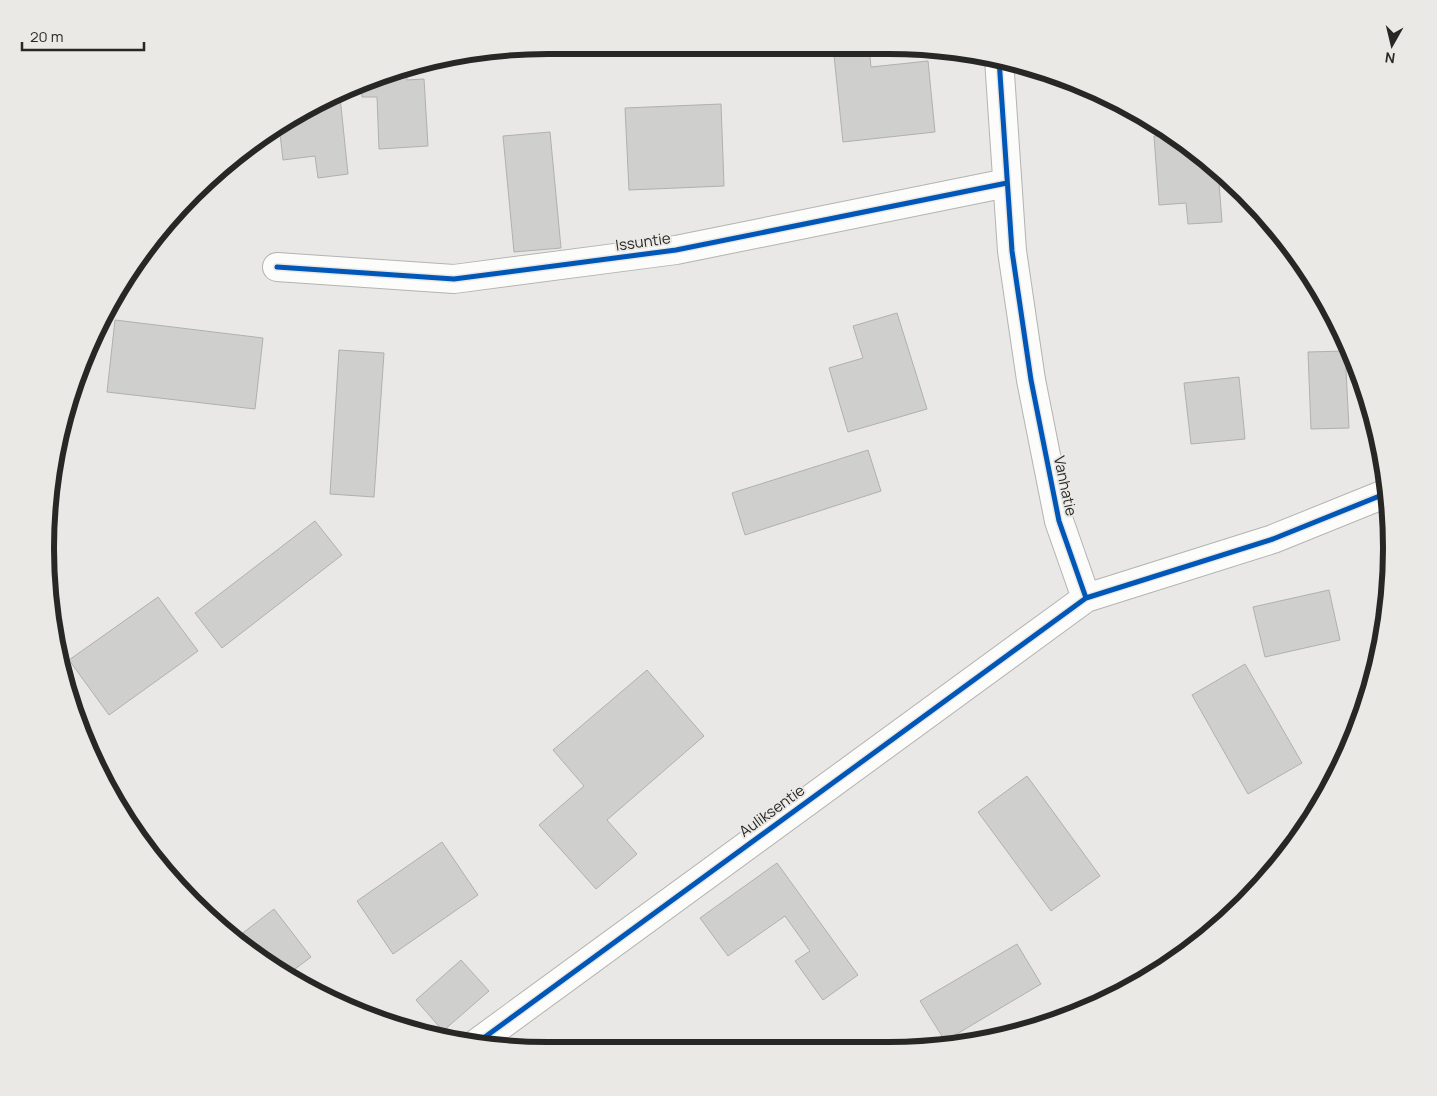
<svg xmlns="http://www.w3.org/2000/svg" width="1437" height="1096" font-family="Manrope,sans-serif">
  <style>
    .building { fill: #cfcfcd; stroke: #b0b0ae }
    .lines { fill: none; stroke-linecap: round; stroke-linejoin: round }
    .minor-casing { stroke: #b3b3b1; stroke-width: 30 }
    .minor { stroke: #fcfcfb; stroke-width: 28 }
    .cycleway-casing { stroke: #eae9e5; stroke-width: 8 }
    .cycleway { stroke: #0057b8; stroke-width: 5 }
    .labels { text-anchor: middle; stroke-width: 4; stroke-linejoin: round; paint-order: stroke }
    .street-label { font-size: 15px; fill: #272725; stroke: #eae9e5 }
    .rim { fill: none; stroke: #272725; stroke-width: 6 }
  </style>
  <rect width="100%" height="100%" fill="#e9e8e6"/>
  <path class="building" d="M833 46H869L871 67 928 61 935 132 843 142Z
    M406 67 407 80 424 79 428 146 379 149 377 97H362L361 86Z
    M340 97 348 174 318 178 315 156 283 160 279 125 296 113 331 98Z
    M721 104 724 186 629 190 625 108Z
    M550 132 561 248 514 252 503 136Z
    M1174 135 1218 170 1222 222 1188 224 1186 203 1159 205 1154 136Z
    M897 313 927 409 848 432 829 368 863 358 853 326Z
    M115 320 263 338 255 409 107 392Z
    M339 350 384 353 374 497 330 494Z
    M1345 351 1349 428 1311 429 1308 352Z
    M1239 377 1245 439 1191 444 1184 383Z
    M868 450 881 491 745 535 732 493Z
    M315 521 342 555 222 648 195 613Z
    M1329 590 1340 640 1265 657 1253 607Z
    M158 597 198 651 109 715 69 660Z
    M1245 664 1302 763 1248 794 1192 695Z
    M647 670 704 736 607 820 637 854 596 889 539 825 584 786 553 750Z
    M1027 776 1100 876 1051 911 978 812Z
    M442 842 478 895 393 954 357 901Z
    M777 863 858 975 823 1000 795 961 810 951 785 916 728 956 700 918Z
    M274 909 311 957 287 975 269 966 235 939Z
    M1017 944 1041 984 945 1041 920 1001Z
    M461 960 489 991 443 1031 416 1000Z"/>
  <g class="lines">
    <defs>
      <path id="minor" d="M999 59 1012 251 1031 380 1059 521 1086 598 1273 539 1387 493
        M277 267 454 279 676 250 1007 183
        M474 1045 1086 598"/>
    </defs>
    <use href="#minor" class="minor-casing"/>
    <use href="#minor" class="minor"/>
    <defs>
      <path id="cycleway" d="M999 59 1012 251 1031 380 1059 521 1086 598 1273 539 1387 493
        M277 267 454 279 676 250 1007 183
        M474 1045 1086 598"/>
    </defs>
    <use href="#cycleway" class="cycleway-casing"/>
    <use href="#cycleway" class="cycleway"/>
  </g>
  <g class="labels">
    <g class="street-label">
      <text transform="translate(643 242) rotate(-8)" y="5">Issuntie</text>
      <text transform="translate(1065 486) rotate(78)" y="5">Vanhatie</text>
      <text transform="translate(772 811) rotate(-36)" y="5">Auliksentie</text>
    </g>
  </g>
  <path d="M0 0H1437V1096H0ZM548 54H889A494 494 0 0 1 1383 548V548A494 494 0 0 1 889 1042H548A494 494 0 0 1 54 548V548A494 494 0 0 1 548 54Z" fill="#eae9e5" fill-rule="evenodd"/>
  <path class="rim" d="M548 54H889A494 494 0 0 1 1383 548V548A494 494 0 0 1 889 1042H548A494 494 0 0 1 54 548V548A494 494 0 0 1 548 54Z"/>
  <g transform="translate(1392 45) rotate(188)" stroke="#eae9e5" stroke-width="4" paint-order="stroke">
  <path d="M0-4L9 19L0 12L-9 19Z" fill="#272725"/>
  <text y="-8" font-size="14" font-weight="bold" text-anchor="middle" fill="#272725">N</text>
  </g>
  <path d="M22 42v8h122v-8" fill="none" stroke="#272725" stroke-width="2.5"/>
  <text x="30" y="42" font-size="15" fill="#272725" stroke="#eae9e5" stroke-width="4" paint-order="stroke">20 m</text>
</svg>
